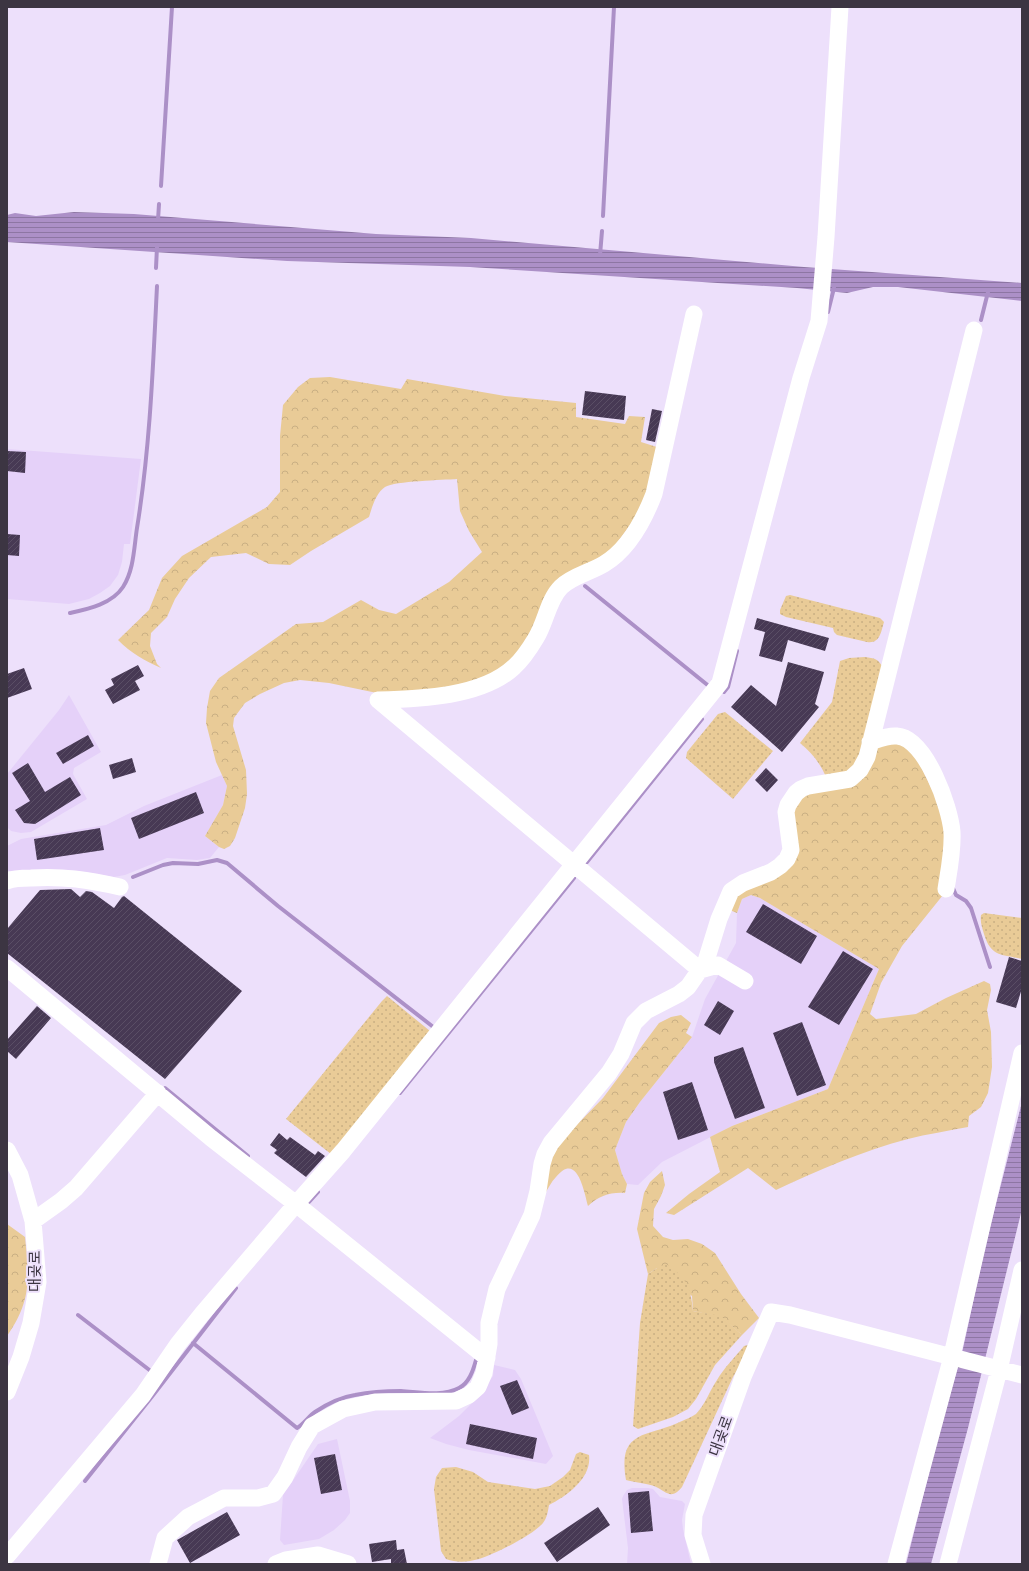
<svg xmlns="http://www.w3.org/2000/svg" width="1029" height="1571" font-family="Mulish,'Noto Sans KR',sans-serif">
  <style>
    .built { fill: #e5d1f9 }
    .forest { fill: url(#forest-crowns) }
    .garden { fill: url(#garden-dots) }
    .water { fill: url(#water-rules) }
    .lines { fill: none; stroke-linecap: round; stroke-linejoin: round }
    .stream { stroke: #ac90c7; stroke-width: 4 }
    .building { fill: url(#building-hatch) }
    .minor { stroke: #fff; stroke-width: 17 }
    .labels { text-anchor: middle; stroke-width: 4; stroke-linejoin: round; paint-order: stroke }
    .street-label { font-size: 15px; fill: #3c3542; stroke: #ede0fb }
  </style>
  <defs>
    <pattern id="forest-crowns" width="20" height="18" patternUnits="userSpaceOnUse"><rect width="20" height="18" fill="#e9cb97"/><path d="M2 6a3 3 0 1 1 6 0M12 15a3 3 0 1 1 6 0" fill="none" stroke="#c9af83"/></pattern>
    <pattern id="garden-dots" width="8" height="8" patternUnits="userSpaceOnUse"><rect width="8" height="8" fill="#e9cb97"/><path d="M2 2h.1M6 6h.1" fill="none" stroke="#c9af83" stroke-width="1.8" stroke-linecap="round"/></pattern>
    <pattern id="water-rules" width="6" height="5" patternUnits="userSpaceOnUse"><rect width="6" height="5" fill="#ac90c7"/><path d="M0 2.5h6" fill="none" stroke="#8d76a3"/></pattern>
    <pattern id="building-hatch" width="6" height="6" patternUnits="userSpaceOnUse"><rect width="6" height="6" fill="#473954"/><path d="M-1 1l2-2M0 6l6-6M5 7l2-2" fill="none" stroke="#5a4e65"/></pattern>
  </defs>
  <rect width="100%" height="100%" fill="#ede0fb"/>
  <path class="built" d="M7 449 141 459 130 544H124L122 562 118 575 110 586 100 593 89 599 69 604 7 599Z
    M69 695 101 752 74 768 73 774 87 799 31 832 21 833 11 831 7 827V774L59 710Z
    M222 775 227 786 223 805 205 836 219 847 210 858 197 860 167 858 125 875 114 877 72 870 14 873 7 870V846L21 839 106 825 144 806Z
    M751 895 760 898 879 969 828 1089 732 1126 662 1162 638 1185 627 1184 622 1174 615 1150 626 1122 640 1102 692 1037 705 999 736 943 737 913 742 899Z
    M494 1365 515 1370 521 1379 553 1456 546 1464 469 1450 446 1444 430 1438 459 1416 478 1397 493 1376Z
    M337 1439 350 1501V1513L345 1520 334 1530 319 1539 284 1545 280 1540 283 1495 318 1444Z
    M632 1488H648L653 1489 660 1497 682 1501 685 1504 682 1520 683 1529 691 1564H627L628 1548 622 1499 623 1496 627 1490Z"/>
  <path class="forest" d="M330 377 401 389 407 379 505 396 576 403V417L625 424 629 416 645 417 641 442 660 448 642 509 608 555 560 579 517 656 497 672 474 683 434 689 377 693 329 683 300 680 284 683 260 694 245 703 234 718 233 726 246 770 247 794 245 808 235 838 230 846 224 849 219 847 205 836 223 805 227 786 216 762 206 723 207 708 210 691 219 678 296 624 323 622 361 600 379 610 396 614 449 582 482 552 469 531 460 511 457 479C443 480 395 481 385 487 376 493 372 507 369 517L311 551 290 565 269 564 246 553 211 557 189 578 175 599 167 617 151 633 150 646 157 664 161 668C145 661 131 653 118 640L149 610 162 578 182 556 267 507 280 492V436L283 405 298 387 310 378Z
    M888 740 912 748 951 829 943 895 902 946 881 983 870 1014 876 1019 916 1014 946 998 984 981 990 984 991 990 987 1010 991 1032 992 1067 988 1093 981 1107 969 1116 968 1127C948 1131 927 1134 908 1139 862 1151 819 1170 776 1190L748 1168 674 1215 666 1213 689 1194 720 1172 710 1137 732 1126 828 1089 879 969 760 898 751 895 742 899 737 913 727 909 733 893 791 859V804Z
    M681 1015 691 1023 686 1033 692 1037 640 1102 626 1122 615 1150 622 1174 627 1184 625 1193C610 1192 599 1196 588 1206 584 1191 577 1151 556 1177 551 1182 548 1189 544 1195V1174L561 1141 603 1098 659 1023 671 1017Z
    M662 1171 665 1185 661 1196 654 1209 653 1226 663 1237 673 1240 688 1239 702 1244 715 1253 741 1294 759 1318 742 1335 721 1317 693 1311 692 1296 657 1268 648 1274 637 1229 644 1193 650 1182Z
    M7 1224 25 1237C29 1278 32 1300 7 1336Z"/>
  <path class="garden" d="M790 595 880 618 884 622C881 632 880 644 867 642L837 635 834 632 833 628 786 617 780 614V610L786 596Z
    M865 657C874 658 879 659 883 668L854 774 826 777C820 763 812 753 800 743L832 702 840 661 849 658Z
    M725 712 773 751 733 799 686 758 687 752 718 714Z
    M984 913 1022 918V959C1001 954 991 957 984 934 982 927 980 922 981 915Z
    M387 996 430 1031 331 1154 286 1119 382 1001Z
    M666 1264C686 1277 691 1288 693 1311L721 1316 742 1335 715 1365 696 1399 688 1409 673 1417 638 1429 633 1426 640 1323 648 1274 657 1268Z
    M748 1345 749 1350 733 1377 682 1487C671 1501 666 1491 654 1486 649 1484 633 1482 626 1480 617 1428 648 1438 682 1421 686 1419 692 1417 696 1414 705 1405 710 1390 717 1380 724 1368 735 1357 744 1346Z
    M580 1452 589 1455C592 1478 567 1496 549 1505 548 1511 547 1518 543 1523 533 1535 495 1554 479 1559 468 1562 457 1563 446 1559L441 1551 434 1489 436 1477 442 1468 456 1467 473 1472 488 1482 535 1489 550 1486 563 1477 570 1470 576 1454Z"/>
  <path class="water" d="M74 212 134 214 376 234 471 238 804 267 1022 283V301L898 287H873L847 293 797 288 470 267 287 261 7 242V215L15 213 36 216Z
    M1022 1102V1209L968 1428 931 1564H906L941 1425 962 1353 986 1243Z"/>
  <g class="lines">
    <path class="stream" d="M161 186 172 7
      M603 216 614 7
      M158 220 159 204
      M600 255 602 231
      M156 268 157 247
      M828 312 834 288
      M981 320 988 292
      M585 586 710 687
      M70 613C88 609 112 604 123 587 134 570 134 547 137 528 150 448 153 367 157 286
      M724 692 728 687 737 651
      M587 862 702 719
      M133 877 163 865 173 863 198 864 217 860 227 863 278 906 432 1026
      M952 886 956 895 966 901 971 908 990 967
      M165 1088 248 1156
      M400 1093 574 878
      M309 1202 318 1192
      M78 1315 152 1372
      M193 1343 297 1428C304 1424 309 1416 315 1412 327 1404 342 1397 355 1395 370 1392 386 1391 401 1391 419 1392 442 1397 459 1388 469 1383 473 1371 476 1360
      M85 1481 154 1394 236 1288"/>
  </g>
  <path class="building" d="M585 391 626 396 624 420 582 415Z
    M652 409 662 411 655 442 646 440Z
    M7 451 26 452 25 473 7 471Z
    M7 534 20 535 19 556 7 555Z
    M757 618 829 638 825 651 788 640 782 662 759 656 765 632 754 629Z
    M788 662 824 672 815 704 819 707 782 752 731 707 751 685 776 706Z
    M138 665 144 676 135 681 140 690 113 704 105 690 114 685 111 679Z
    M24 668 32 689 7 698V674Z
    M88 735 94 746 63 764 56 753Z
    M132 758 136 772 113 779 109 765Z
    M28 763 45 792 70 777 81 795 35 824 24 823 15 810 30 801 12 773Z
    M766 768 778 780 767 792 755 780Z
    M196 792 204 813 139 839 131 818Z
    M100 828 104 850 37 860 34 839Z
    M71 889 80 897 86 891 92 892 114 908 122 897 124 896 242 991 165 1079 7 953V929L40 890Z
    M763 904 817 936 801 964 746 932Z
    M843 951 873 969 839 1025 808 1007Z
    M1009 957 1022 961V988L1016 1008 996 1002Z
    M718 1001 734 1011 720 1035 704 1025Z
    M37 1006 51 1018 16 1059 7 1051V1040Z
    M802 1022 826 1085 797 1096 773 1033Z
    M743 1047 765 1108 735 1119 714 1062V1057Z
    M692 1082 708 1130 678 1140 663 1092Z
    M279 1133 287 1140 290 1137 315 1155 318 1151 325 1156 306 1177 274 1153 277 1150 270 1145Z
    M517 1380 529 1408 512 1415 500 1386Z
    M470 1424 537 1438 533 1459 466 1444Z
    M335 1454 342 1490 321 1494 314 1458Z
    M649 1491 653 1531 631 1533 628 1493Z
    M598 1507 610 1525 557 1562 544 1543Z
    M227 1512 240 1535 190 1563 177 1540Z
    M396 1540 397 1550 404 1549 407 1564H391V1559L372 1562 369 1544Z"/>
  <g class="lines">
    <path class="minor" d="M378 700C420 699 482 697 514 667 523 659 530 648 536 638 546 622 548 600 561 587 572 576 591 572 604 564 629 549 644 520 654 494L694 314
      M378 700 700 970 718 965 745 981
      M870 742C879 739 888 735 897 736 926 738 950 807 952 832 953 851 949 870 946 889
      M7 881C14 878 24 878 31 878 64 876 89 880 120 887
      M7 968 211 1138 296 1204 487 1358
      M7 1150 20 1175 33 1221 38 1282 31 1323 21 1357 7 1392
      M33 1221 61 1201 76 1188 158 1093
      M7 1556 143 1395 178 1344 202 1314 296 1204 343 1151 720 683 801 378 819 321 826 237 840 7
      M158 1564 165 1538 188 1517 224 1498H258L273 1494 285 1477 299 1447 312 1426 343 1409 375 1402 456 1401 469 1395 478 1387 484 1373 489 1344V1323L497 1289 532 1215 538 1191 542 1164 545 1154 551 1143 609 1073 621 1054 634 1023 646 1011 679 994 688 987 706 961 719 919 731 891 743 883 771 872 780 866 787 859 791 850 786 812 788 805 796 793 801 789 808 786 850 779 860 770 867 757 974 330
      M276 1564 286 1560 318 1555 348 1564
      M702 1564 693 1535 694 1515 743 1377 771 1312 790 1315 1022 1375
      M896 1564 950 1364 1022 1053
      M948 1564 999 1370 1022 1270"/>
  </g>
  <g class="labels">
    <g class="street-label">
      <text transform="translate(35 1271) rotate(-90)" y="5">대곶로</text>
      <text transform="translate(721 1436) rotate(-70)" y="5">대곶로</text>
    </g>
  </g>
  <rect width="1029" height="1571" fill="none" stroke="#3c3542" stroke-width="16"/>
</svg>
